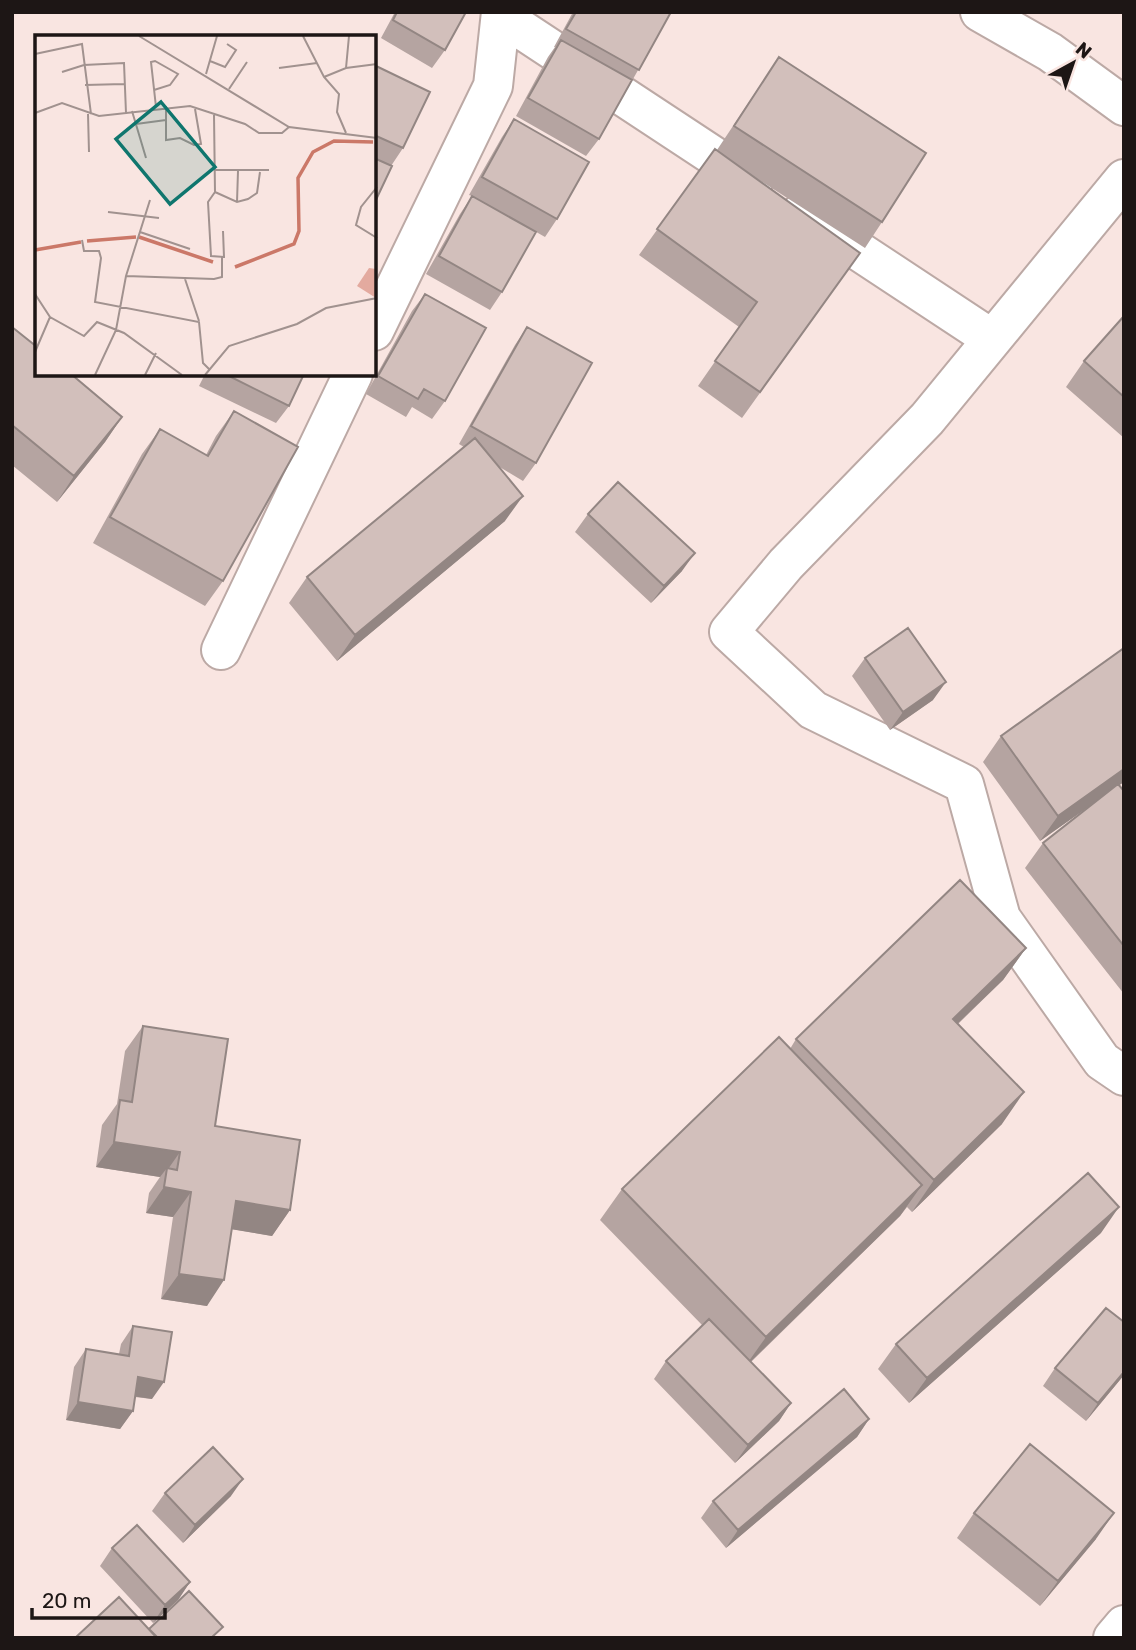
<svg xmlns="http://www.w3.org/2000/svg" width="1136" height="1650" font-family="Rubik,sans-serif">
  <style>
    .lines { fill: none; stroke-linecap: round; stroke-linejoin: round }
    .minor-casing { stroke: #bca9a5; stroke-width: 42 }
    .minor { stroke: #fff; stroke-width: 38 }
    .wall { fill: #b5a4a1 }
    .shaded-wall { fill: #938683 }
    .building { fill: #d2bfbb; stroke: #938683; stroke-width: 2 }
    .inset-river { fill: none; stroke: #cb7868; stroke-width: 3.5 }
    .inset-road { fill: none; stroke: #a1928f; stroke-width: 2 }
    .view { fill: #0f766e; fill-opacity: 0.15; stroke: #0f766e; stroke-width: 3.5 }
    .inset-edge { fill: none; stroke: #1d1615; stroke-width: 3.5 }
  </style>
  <rect width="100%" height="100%" fill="#f9e5e1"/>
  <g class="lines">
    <defs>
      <path id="minor" d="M980 12 1050 52 1124 106
        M501 16 753 182
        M1124 179 927 419 786 564 729 632 813 710 964 784 1001 918 1102 1061 1124 1076
        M801 213 992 339
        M374 331 493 86 501 12
        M221 650 353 374
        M1113 1638 1124 1625"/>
    </defs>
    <use href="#minor" class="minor-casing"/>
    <use href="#minor" class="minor"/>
  </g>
  <path class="wall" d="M395 12H466L445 50 432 68 381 38Z
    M573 12H671L599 139 586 156 516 116 548 57 555 47H554Z
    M779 57 882 222 865 248 742 169 860 253 742 418 698 386 739 327 639 255 715 149 717 150Z
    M374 65 403 148 391 166 374 204Z
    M514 119 557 219 545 237 531 229 502 292 490 310 426 274 460 214 472 196 469 195 502 137Z
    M425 294 445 401 432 419 412 407 406 417 366 394 412 311Z
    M1124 316V438L1066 387 1084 361Z
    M12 327 122 417 105 442 57 502 12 465Z
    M527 327 536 463 523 481 498 466 505 521 337 661 289 603 307 577 464 447 459 444 515 345Z
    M205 374H304L289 406 276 423 199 386Z
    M234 411 223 581 205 606 93 543 142 454 160 429 206 455 216 436Z
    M588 514 682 571 651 603 575 532Z
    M865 658 933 700 890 730 852 676Z
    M1001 736 1119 785 1124 791V994L1025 868 1043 843 1097 800 1040 841 983 762Z
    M1026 948 1003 980 958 1024 1002 1124 912 1212 907 1207 900 1216 751 1362 791 1403 779 1421 735 1463 654 1379 666 1361 703 1326 600 1220 622 1189 790 1049 796 1039Z
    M143 1026 215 1126 290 1210 272 1236 232 1229 207 1306 161 1299 173 1217 146 1213 149 1193 160 1177 96 1167 102 1125 117 1104 125 1051Z
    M1101 1233 909 1403 878 1369 896 1344Z
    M1124 1322V1375L1086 1421 1043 1386 1055 1368Z
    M133 1326 152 1399 135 1397 133 1411 120 1429 66 1420 74 1367 86 1349 119 1354 121 1344Z
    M869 1419 857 1437 726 1548 701 1518 713 1501Z
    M165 1493 231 1496 183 1543 152 1511Z
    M974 1513 1096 1539 1040 1606 957 1538Z
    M112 1548 190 1582 178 1600 153 1623 100 1566Z"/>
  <path class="shaded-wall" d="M122 417 105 442 57 502 74 476Z
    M523 496 505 521 337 661 355 635Z
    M695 553 682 571 651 603 664 586Z
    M946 682 933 700 890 730 903 712Z
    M1124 769V782L1040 841 1058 816Z
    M1026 948 1003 980 930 1050 953 1019Z
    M1024 1092 1002 1124 912 1212 934 1180Z
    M114 1142 180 1152 166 1172 167 1168 160 1177 96 1167Z
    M922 1185 900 1216 744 1368 766 1337Z
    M164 1187 191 1192 173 1217 146 1213Z
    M236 1201 290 1210 272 1236 218 1227Z
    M1119 1207 1101 1233 909 1403 927 1378Z
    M179 1274 224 1280 207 1306 161 1299Z
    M1124 1372V1375L1086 1421 1098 1403Z
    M138 1377 164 1382 152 1399 125 1395Z
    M78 1402 133 1411 120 1429 66 1420Z
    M791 1403 779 1421 735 1463 748 1445Z
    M869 1419 857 1437 726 1548 738 1530Z
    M243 1479 231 1496 183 1543 195 1525Z
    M1114 1513 1096 1539 1040 1606 1058 1581Z
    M190 1582 178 1600 153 1623 165 1605Z"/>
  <path class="building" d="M397 12H466L445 50 393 20Z
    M576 12H671L639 70 566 29Z
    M561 40 632 80 599 139 528 98Z
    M779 57 926 153 882 222 734 126Z
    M374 65 430 92 403 148 374 135Z
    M514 119 589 162 557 219 482 177Z
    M715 149 860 253 760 392 715 361 757 302 657 229Z
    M374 158 392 166 374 204Z
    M472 196 536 232 502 292 439 256Z
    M425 294 486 328 445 401 424 389 418 399 378 376Z
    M1124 316V397L1084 361Z
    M12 327 37 347V374H71L122 417 74 476 12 425Z
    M527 327 592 363 536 463 471 426Z
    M225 374H304L289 406Z
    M234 411 298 447 223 581 110 517 160 429 208 456Z
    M475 438 523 496 355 635 307 577Z
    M618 482 695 553 664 586 588 514Z
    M908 628 946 682 903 712 865 658Z
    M1124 648V769L1058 816 1001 736Z
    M1118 784 1124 791V946L1043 843Z
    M960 880 1026 948 953 1019 1024 1092 934 1180 796 1039Z
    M143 1026 228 1039 215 1126 300 1140 290 1210 236 1201 224 1280 179 1274 191 1192 164 1187 167 1168 177 1170 180 1152 114 1142 120 1100 132 1102Z
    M779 1037 922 1185 766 1337 622 1189Z
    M1088 1173 1119 1207 927 1378 896 1344Z
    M1106 1308 1124 1322V1372L1098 1403 1055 1368Z
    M709 1319 791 1403 748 1445 666 1361Z
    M133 1326 172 1332 164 1382 138 1377 133 1411 78 1402 86 1349 129 1356Z
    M844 1389 869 1419 738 1530 713 1501Z
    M1030 1444 1114 1513 1058 1581 974 1513Z
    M213 1447 243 1479 195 1525 165 1493Z
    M137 1525 190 1582 165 1605 112 1548Z
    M189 1591 223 1627 211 1638H158L149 1629Z
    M119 1597 157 1638H75Z"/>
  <g transform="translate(35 35)">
    <rect width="341" height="341" fill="#f9e5e1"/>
    <path d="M334 233 341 234V263L322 251Z" fill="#e3aa9f"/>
    <path class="inset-river" d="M104 202 178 227M52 206 101 202M0 215 46 207M200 232 259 209 264 196 263 143 278 117 299 106 338 107"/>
    <path class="inset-road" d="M104 1 254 92 342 103M268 1 289 42 304 59 302 77 311 98M0 19 47 9 56 79M175 26 190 32 201 15 192 9M244 33 282 28M311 33 314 1M27 37 49 30 89 28 91 78M171 39 182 1M289 42 311 33 342 29M50 50 89 49M194 54 212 27M119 55 135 50 143 39 120 26 116 27 121 72M131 71V105L145 103 159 110 166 109 160 74M97 76 111 123M0 78 27 68 64 81 155 71 210 89 224 98H247L254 92M53 79 54 117M179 80 180 157 202 167 213 164 222 158 225 137M101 89 131 85M179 135H234M342 152 326 172 321 190 342 203M180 157 173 167 176 221 189 222 188 196M202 167 203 136M73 177 124 183M105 197 155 214M47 205 49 216H64L66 223 60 267 164 287 168 328 174 334M91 241 179 244 187 242V222M150 244 164 286M0 259 15 282 49 301 62 287 89 298 147 340M0 317 15 282M60 340 81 295 91 241 115 165M110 340 121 318M170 340 194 311 262 289 291 273 342 263"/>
    <path class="view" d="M126 67 180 132 135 169 81 104Z"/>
    <rect width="341" height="341" class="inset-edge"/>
  </g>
  <rect width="1136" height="1650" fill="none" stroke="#1d1615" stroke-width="28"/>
  <g transform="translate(1073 63) rotate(40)" stroke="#f9e5e1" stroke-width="5" paint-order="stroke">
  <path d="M0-5L12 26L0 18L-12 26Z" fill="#1d1615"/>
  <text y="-10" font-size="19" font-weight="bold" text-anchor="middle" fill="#1d1615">N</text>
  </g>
  <path d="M32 1608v10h133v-10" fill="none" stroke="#1d1615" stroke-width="3.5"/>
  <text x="42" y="1608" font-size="21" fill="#1d1615" stroke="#f9e5e1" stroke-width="5" paint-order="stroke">20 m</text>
</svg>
